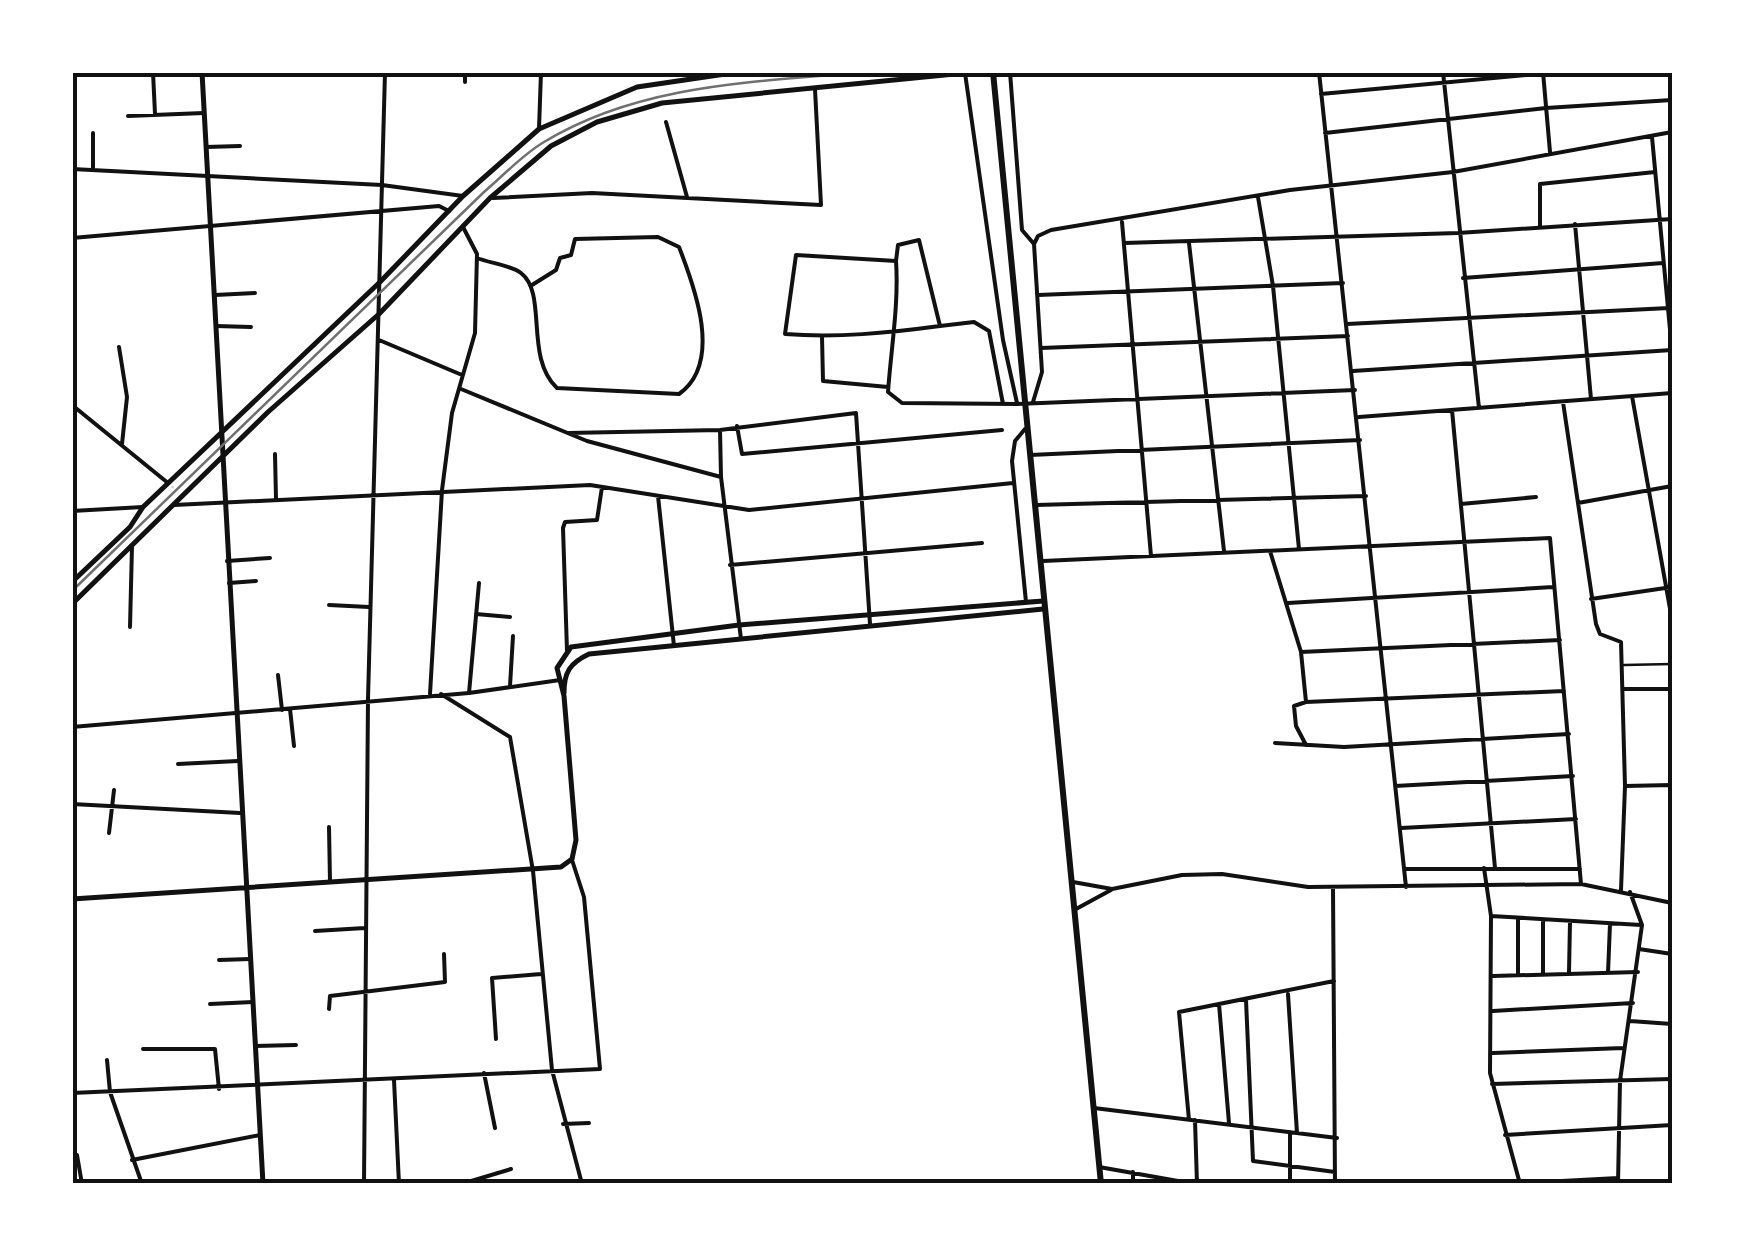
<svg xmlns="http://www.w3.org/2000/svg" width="1745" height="1256" font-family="'Zilla Slab',serif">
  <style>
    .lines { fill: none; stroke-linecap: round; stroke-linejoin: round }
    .stream { stroke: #d9d9d9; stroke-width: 2.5 }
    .pedestrian { stroke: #111; stroke-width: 2.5 }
    .minor { stroke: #111; stroke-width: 4 }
    .tertiary { stroke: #111; stroke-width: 5 }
    .primary { stroke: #111; stroke-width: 6 }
    .rail { stroke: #707070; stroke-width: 2.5 }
    .neatline { fill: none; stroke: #111; stroke-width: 4 }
  </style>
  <rect width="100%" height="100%" fill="#fff"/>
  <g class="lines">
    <path class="stream" d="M172 487H173"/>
    <path class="pedestrian" d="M1624 665 1672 664"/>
    <path class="minor" d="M153 72 155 114
      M1010 72 1022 230 1034 244
      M1319 72 1406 887
      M1443 72 1479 408
      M1543 72 1550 152
      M965 73 1003 340 1017 403
      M465 82V72
      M1321 94 1558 72
      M128 116 204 113
      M666 122 687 197
      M539 129 541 72
      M93 133V168
      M1325 133 1546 108 1672 100
      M1652 137 1672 351
      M206 147 240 146
      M72 169 382 185 463 196
      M1258 197 1273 286 1299 549
      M493 198 592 193 821 205 815 89
      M1122 222 1151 556
      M1575 224 1591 399
      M1540 227V184L1655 172
      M72 238 439 206 449 211
      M1124 243 1458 233 1672 219
      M1189 243 1224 551
      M1034 244 1038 236 1051 230 1290 190 1453 172 1672 132
      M477 258C489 263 511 265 521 273 548 294 524 357 557 388L679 394C723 363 695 288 679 247L658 237 575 239 571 255 560 258 556 270 532 285
      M896 261 898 245 919 240 940 326 974 322 989 331 1003 404
      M1463 278 1663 263
      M215 295 255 293
      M1038 295 1343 283
      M1347 324 1669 308
      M216 326 251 327
      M940 326C888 333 837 338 785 334L796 255 896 261C899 304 891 349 888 392L902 403 1017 404 1355 390
      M822 337 823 381 888 387
      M379 340 462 375
      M119 347 127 397 122 444
      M1041 348 1348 336
      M1353 371 1672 350
      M461 389 587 441 721 477
      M1632 396 1672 620
      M1033 402 1042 372 1034 244
      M1563 402 1596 624 1600 634 1621 642 1625 786 1621 890
      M72 405 168 483
      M1452 410 1495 868
      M1359 417 1672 393
      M737 426 742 454 1002 430
      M1025 429 1015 441 1012 461 1026 602
      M720 430 721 477 741 639
      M568 433 720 430 856 413 870 624
      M275 454 276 499
      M1030 455 1360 440
      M658 496 674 646
      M1578 503 1672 486
      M1461 504 1536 497
      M174 505 590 485 749 510 1013 483
      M1036 505 1366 496
      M72 511 143 507
      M1270 551 1301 652 1306 702 1564 691
      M227 561 270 558
      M1043 561 1550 538 1581 884
      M730 565 982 543
      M229 583 256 581
      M1591 599 1672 587
      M1288 603 1553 587
      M329 605 369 607
      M476 614 510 617
      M130 627 132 546
      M567 651 563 528 565 522 597 520 602 487
      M1301 652 1560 640
      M278 675 282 710
      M510 686 513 636
      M1623 689H1672
      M469 693 479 583
      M430 694 442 490 452 413 475 333 477 254 463 227
      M441 694 510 737 533 871 552 1070 582 1184
      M1306 702 1294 706 1296 726 1306 745
      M290 709 294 746
      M72 727 469 693 560 680
      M1275 743 1344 747 1569 734
      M178 764 238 761
      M1395 786 1573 776
      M1625 786 1672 785
      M72 804 240 813
      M329 827 330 882
      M1401 828 1576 819
      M109 833 114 790
      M1484 868 1491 916 1490 1073 1520 1184
      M1405 869H1580
      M1073 882 1112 889 1182 875 1222 874 1308 887 1581 884 1672 903
      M1333 888 1335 1184
      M1672 902V787
      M1076 909 1111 890
      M1491 916 1641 925
      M1543 921V974
      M315 931 365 928
      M1639 949 1672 954
      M219 960 250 959
      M1569 972 1570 922
      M1608 973 1610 924
      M1518 974V919
      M1493 976 1638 972
      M1288 994 1297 1133
      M1246 1000 1253 1161 1335 1172
      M210 1004 253 1002
      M1219 1004 1229 1123
      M329 1009 330 996 445 982 444 954
      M1493 1011 1633 1003
      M1630 1021 1672 1024
      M496 1039 492 978 541 974
      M255 1046 296 1045
      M143 1049H215L219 1089
      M1493 1053 1623 1048
      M107 1060 110 1092 142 1184
      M484 1073 495 1128
      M394 1080 399 1184
      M1492 1084 1672 1079
      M72 1093 600 1069 584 897 572 860
      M1094 1108 1337 1138
      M1189 1120 1179 1012 1334 981
      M1195 1120 1197 1184
      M563 1124 589 1123
      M1505 1135 1672 1125
      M77 1155 82 1184
      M132 1160 260 1135
      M1099 1167 1195 1184
      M1523 1183 1618 1178
      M364 1184 368 699 385 72
      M444 1184 468 1182 511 1169
      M1133 1184V1172
      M1290 1184V1132
      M1618 1184 1620 1081 1642 925 1630 892"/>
    <path class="tertiary" d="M202 72 263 1184
      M72 582 130 527 143 507 380 282 463 196 539 129 637 87 739 72
      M72 604 268 412 379 314 490 198 551 146 597 122 662 103 965 73
      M564 693C564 672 570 663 589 654L1043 609
      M72 899 561 867 572 859 576 840 564 696 557 668 571 647 739 625 1043 601"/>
    <path class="primary" d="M993 72 1101 1184"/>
    <path class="rail" d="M72 591 484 192C504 175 522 155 544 142 641 83 758 82 867 72"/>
  </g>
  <rect width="1745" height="1256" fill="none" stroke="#ffffff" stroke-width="150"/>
  <rect x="75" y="75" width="1595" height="1106" class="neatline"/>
</svg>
